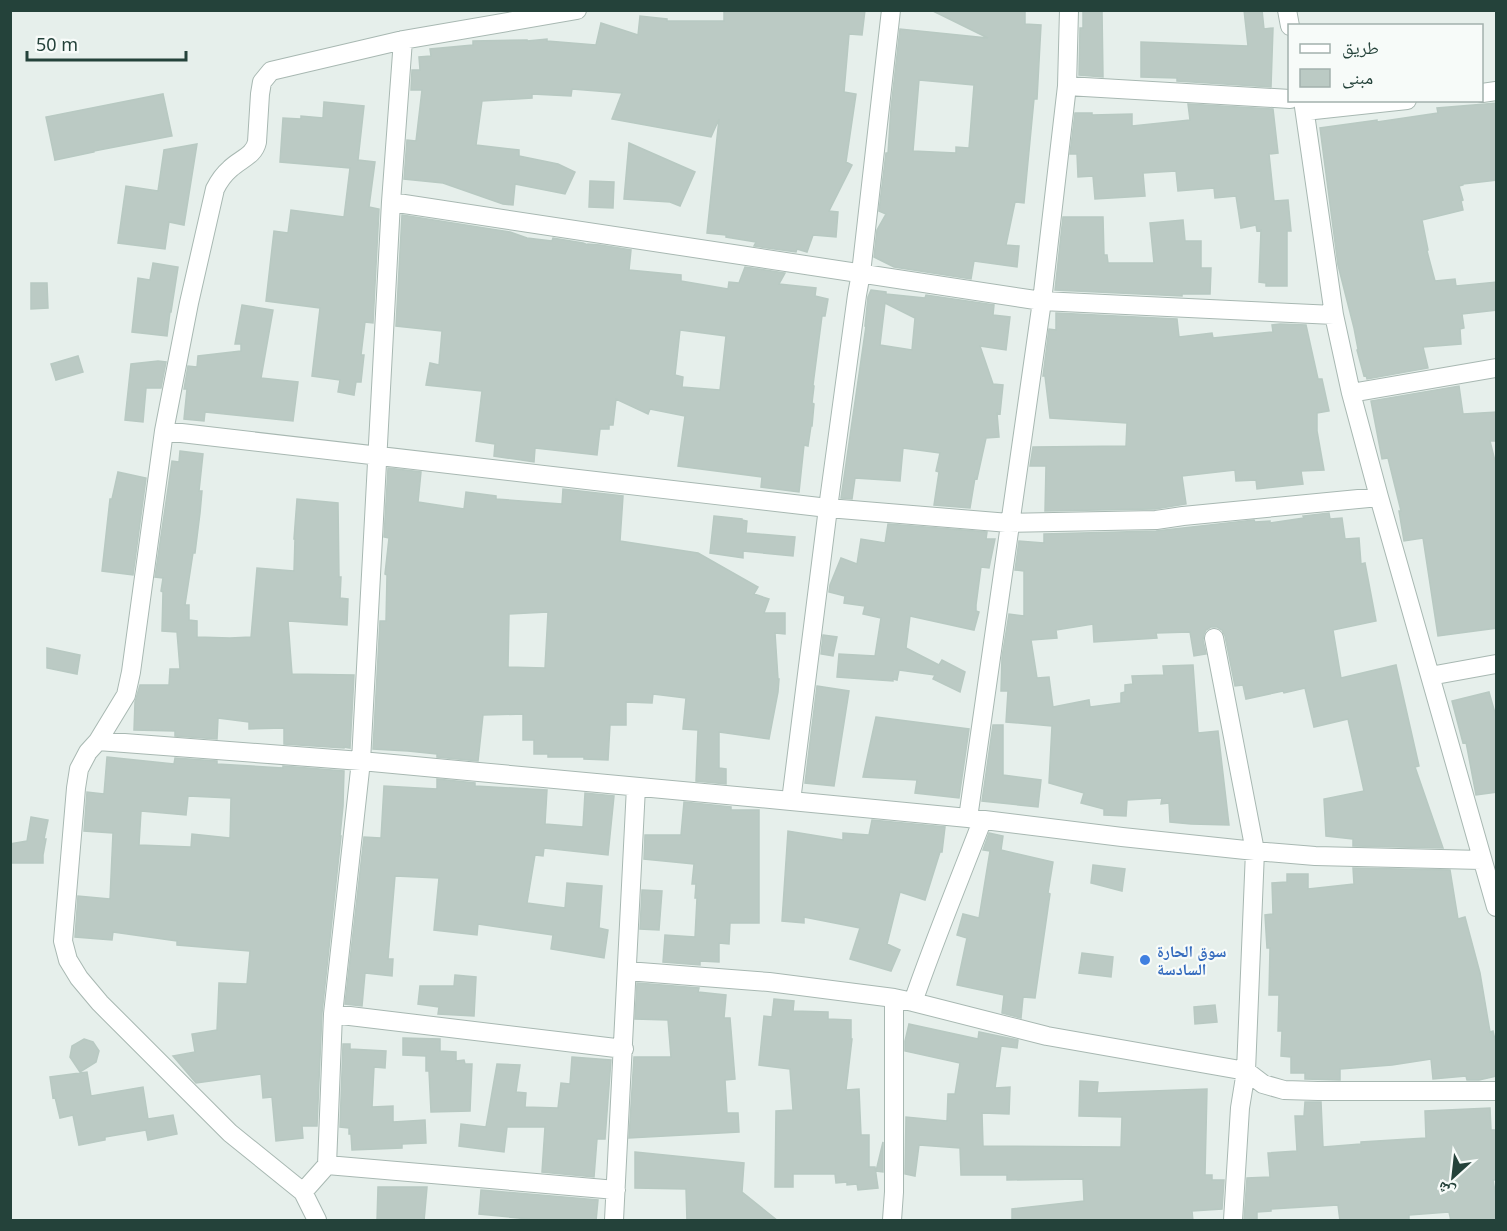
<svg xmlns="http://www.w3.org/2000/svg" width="1507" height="1231" font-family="'Noto Sans','Noto Naskh Arabic',sans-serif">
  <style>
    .building { fill: #bbcac4; stroke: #b8c9c2; stroke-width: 1.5; fill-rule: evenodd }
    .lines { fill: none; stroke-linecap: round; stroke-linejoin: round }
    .minor-casing { stroke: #a8b8b2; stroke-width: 20 }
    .minor { stroke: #fff; stroke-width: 18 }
    .shop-dot { fill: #3f7fe0; stroke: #f7fbf9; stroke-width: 2 }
    .labels { text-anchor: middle; stroke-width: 4.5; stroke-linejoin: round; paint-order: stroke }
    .shop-label { font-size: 16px; font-weight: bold; fill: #366cbe; stroke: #f7fbf9; text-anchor: start }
  </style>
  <rect width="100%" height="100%" fill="#e6efeb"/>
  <path class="building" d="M724 10H865L862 35 849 34 844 92 856 94 846 162 852 165 829 211 838 212 836 237 813 235 807 252 797 249 796 252 754 246 756 242 726 237V235L707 233 719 119 711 137 612 119 622 93 572 89 571 96 532 94V98L482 101 476 145 519 150V156L558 164 575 172 565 194 515 184 513 205 503 204 443 183 404 179 407 140 416 141 422 90H411L412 70H420L419 57 431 56 430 49 473 45V41L527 40V41L547 39V41L596 45 601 23 638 35 640 16 667 19V21H724Z
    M931 10H1025V24L1041 25 1037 99H1034L1024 203 1015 202 1006 245 1019 246 1017 267 974 261 971 279 894 267 874 257 877 230 886 214 879 211 886 153H888L891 108 900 29 988 38ZM919 80 974 85 969 148 956 147V153L913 151Z
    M1083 10H1102L1103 77 1079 75 1080 28H1083Z
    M1244 10H1262L1264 29 1273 28 1271 87 1177 81V78L1141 77V42L1248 46Z
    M163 94 172 136 94 151V152L55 160 46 117Z
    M324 102 364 106 358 160 375 162 369 207 379 209 373 323 365 322 361 355H364L361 382H356L354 395 338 392 340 380 312 376 320 308 266 301 274 231 288 233 291 210 344 217 350 168 280 162 283 118 301 119V116L323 118Z
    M1497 103V180L1463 184V185L1459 186 1463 200 1461 201 1463 210 1422 220 1428 250 1427 251 1435 281 1455 279 1456 286 1497 282V310L1462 314 1464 328 1460 329 1461 344 1423 347 1428 368 1367 379 1366 375 1364 376 1357 350 1358 349 1354 328 1338 265 1320 128 1377 120V122L1438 113 1437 108Z
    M1188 104 1273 109 1278 153 1269 154 1274 201 1288 200 1291 231H1287V286H1266V283L1259 282 1261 230 1257 231 1256 225 1241 228 1236 196 1215 198 1214 188 1178 191 1176 171 1143 173 1145 196 1095 199 1093 176 1078 177 1077 154H1070L1075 113H1092V115L1132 114V126L1190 120Z
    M629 143 695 172 680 206 670 202 624 199Z
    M197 144 184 225 169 222 165 249 118 243 126 186 158 191 164 150Z
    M590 181 614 182 613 208 589 207Z
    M402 215 510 232 527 238 552 241 553 238 583 243 588 245V244L600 245 631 250 629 270 681 275V281L728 289 729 282 739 283 745 267 785 273 779 284 816 288 815 296 828 299 825 316H822L813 385 814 386 812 403 814 404 812 426H811L808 446 804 445 799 492 761 487 762 477 678 466 685 416 650 409 648 414 616 399 613 425H609V429H600L597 455 535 448 534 462 494 456 495 444 476 441 482 391 426 385 430 363 439 365 442 331 396 326ZM680 330 726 336 720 390 682 387 683 377 675 375Z
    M1063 217H1103L1104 255H1107L1108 263H1154L1150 223 1183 220 1185 241H1201V268H1211L1210 294H1182V296L1055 290Z
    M153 263 178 267 171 312H170L167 336 132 332 138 278 150 280Z
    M31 283H47L48 308 31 309Z
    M871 290 886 292V294L925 298 926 295 994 305 993 315 1010 317 1006 350 980 346 993 384 1003 385 1000 414 997 413 999 437 986 438 977 479 975 478 970 508 934 505 939 472 936 471 940 453 903 448 900 481 855 478 852 499 841 498 866 326H865L868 297ZM885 303 915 318 912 350 880 345Z
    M242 305 273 310 261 378 298 382 293 421 205 412 204 421 184 419 187 389H184L188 366 197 367 198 356 241 351V344H235Z
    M1056 313 1177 319 1179 337 1212 333 1213 338 1273 332 1272 325 1280 324 1306 325 1318 379H1322L1329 411 1317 413V431L1324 470 1301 471 1303 484 1257 489 1256 480 1236 481 1235 470 1182 476 1186 504 1155 509 1045 511 1046 466H1030L1033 447 1126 446 1127 423 1050 418 1045 376H1043L1049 329 1056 330Z
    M78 356 83 372 56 380 51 364Z
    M158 361 166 362 161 388H146L143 422 125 420 131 364Z
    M1459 386 1463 414 1497 412V441H1490L1497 469V628L1438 636 1423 538 1404 541 1399 511H1401L1388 458 1382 459 1371 401Z
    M180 451 203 454 199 491H202L200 513 195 553H193L185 605H189V620L197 621V637L230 638 251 637 257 568 294 571 295 539H294L297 499 338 503 339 577H341L340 598 348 599 347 625 288 621 292 674 354 675 350 748 344 747V748L284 744V728L249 729V722L218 718 217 739 175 736V731L134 730 135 702 140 685H169L170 669H180L177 632 162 631 163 592 161 591 163 578 155 577 172 461 179 462Z
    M388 468 421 472 418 502 464 509 466 492 496 496V499L562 504 563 489 623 496 620 541 698 553 758 587 754 594 769 599 764 613H785V634L775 633 778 679H779L778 692 769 739 719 732V768L726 769V784L696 781 698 730 683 729 686 698 653 694 652 703 626 702V725H610L608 760 584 759V757H548V754H534V740H523V714L483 715 478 761 437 757V754L408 751 373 749 380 621H386L387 575 385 574 389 538 384 537ZM548 612 545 668 508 667 509 614Z
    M118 472 146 478 133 575 102 571 110 499H112Z
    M1329 513 1330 519 1342 518 1345 539 1359 538 1361 564 1365 563 1376 621 1333 630 1341 678 1396 665 1419 766 1415 767 1443 848 1353 846V839L1326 836 1324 799 1364 791 1348 719 1314 727 1305 688 1284 693 1283 691 1246 699 1243 685 1235 686 1225 636 1222 630 1217 627H1211L1206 630 1204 634 1203 640 1206 654 1194 656 1190 632 1156 633 1157 638 1094 642 1093 624 1056 630 1057 638 1031 640 1037 678 1049 677 1053 707 1089 700 1090 707 1121 703V693L1125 692V685L1133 684 1132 676 1164 675 1163 666 1193 665 1198 733 1218 731 1229 825 1191 824 1170 822 1169 803 1161 804 1162 798 1127 800 1126 816 1104 815V809L1081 803 1084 793 1049 783 1052 726 1006 722 1008 691H1001L1002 657 1009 614 1024 616V571L1015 570 1019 541 1044 543V534L1156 531 1254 520 1255 522 1270 521V523L1304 518 1303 516Z
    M714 516 742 519V520L747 521 746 533 795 537 793 556 743 551V558L710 553Z
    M888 524 987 532 986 539H995L989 568 981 567 976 605V611L979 612 974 630 910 616 906 648 939 665 942 660 965 672 960 692 933 679 935 675 899 670 897 680 893 679V681L837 677 839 654 875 656 881 618 863 614 865 606 844 603 845 596 829 592 830 585 841 558 857 564 861 539 885 543Z
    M823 635 837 637 833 656 821 654Z
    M47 648 80 655 77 674 47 668Z
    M817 686 849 691 834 786 805 783Z
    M1489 692 1497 720V792L1476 795 1466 742 1463 743 1452 701Z
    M876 717 969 729 959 798 915 793 917 780 863 777Z
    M993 725H1003V775L1041 780 1038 807 982 801Z
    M107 757 174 764 175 758 217 761V764L283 768V766L344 771 343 806 340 836H341L322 1013 317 1126H302L303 1138 276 1141 272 1097 263 1098 261 1074 196 1083 173 1056 195 1052 192 1034 217 1030 219 983 247 984 250 951 177 945V941L113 932 112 940 75 937 78 896 110 899 113 833 84 831 87 792 104 794ZM188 796 231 798 230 838 192 834 191 847 139 845 141 811 186 815Z
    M437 779 475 783V786L547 790 545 824 583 827 585 793 614 796 608 855 544 848 543 856 535 855 527 903 565 908 567 883 602 886 599 928 608 930 604 958 551 949 553 935 478 924 477 935 434 930 439 878 395 876 388 959H393L392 976 365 973 362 1006 345 1004 364 837 381 838 384 786 437 789Z
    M684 802 731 807V810H759V923H730L729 944 719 943V962L700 961V965L663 962 665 935 695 937 697 898H695L696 884H692L694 864 644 859 645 835H681Z
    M31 817 48 820 44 839H46L43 855V863H10V844L27 841Z
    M872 820 945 827 942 852H940L925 900 900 892 887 944 900 950 891 971 850 959 860 928 804 917V923L782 921 788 831 843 840V833L869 835Z
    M989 833 1003 836 1001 850 1053 862 1048 893 1050 894 1035 998 1023 997 1021 1018 1002 1013 1004 995 957 985 967 938 957 935 963 914 979 918 990 851 983 850Z
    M1093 865 1125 869 1122 891 1091 883Z
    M1353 868 1450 870 1458 919 1465 917 1480 973 1490 1032 1493 1031 1497 1049V1076L1479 1080H1467L1466 1076 1433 1079 1431 1059 1392 1065 1340 1069V1080L1305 1079V1073H1291V1057L1281 1056 1282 1031H1278L1279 995H1269L1270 948H1267L1265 915 1273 914 1272 883 1287 882V874H1308V889L1354 884Z
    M642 890 662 891 659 930 640 929Z
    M1082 953 1113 957 1111 977 1079 973Z
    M455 975 476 977 474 1016 438 1014 439 1007 418 1004 420 986H454Z
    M637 983 699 988 698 992 726 995 724 1018H730L735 1079 725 1080 727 1113H738L739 1132 629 1138 634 1057H671L668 1020 635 1019Z
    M774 999 794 1001 793 1011 828 1012V1019L851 1020V1039H852L846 1090 859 1089 861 1135H869V1167H875L878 1188 858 1190 857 1184 847 1185V1182L836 1183 835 1174H793V1187H775L776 1111 793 1110 790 1069 759 1065 764 1016 772 1017Z
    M1215 1005 1217 1022 1195 1024 1194 1007Z
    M909 1024 978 1039 979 1032 1018 1040 1017 1048 1001 1046 995 1088 1010 1087 1009 1114 982 1113 983 1146 1121 1147 1122 1117 1079 1116 1080 1081 1098 1082 1097 1093 1207 1089 1205 1175H1212V1180H1224L1222 1209 1192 1211 1193 1221H1012V1209L1084 1201 1083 1179 1007 1180V1175H961L960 1148 919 1145 915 1176 905 1174 906 1117 947 1121 948 1094H955L960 1063 905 1051V1041Z
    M403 1038 440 1039V1051L456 1052V1061L464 1060 465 1064H472L470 1111 431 1112 429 1071H426V1056L403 1055Z
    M84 1039 93 1042 99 1051 96 1062 80 1072 70 1057 72 1046Z
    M343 1044H350V1049L386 1051 385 1068 374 1067 372 1107 393 1106V1122L425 1120 426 1143 402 1144V1148L352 1150 351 1134H349V1128L340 1127Z
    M572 1057 611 1060 605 1139H597L594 1177 542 1172 545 1127H507L504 1152 459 1146 461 1124 486 1127 497 1064 520 1065 516 1092 526 1093 525 1107 558 1108 561 1083 570 1084Z
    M87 1072 91 1096 143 1087 148 1119 173 1115 177 1134 148 1140 146 1130 105 1137V1140L79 1145 73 1115 60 1118 55 1097 53 1098 50 1077Z
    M1305 1102H1321L1323 1147 1361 1144V1142L1426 1138 1425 1111 1490 1108 1491 1130H1497V1180H1493L1497 1203V1221H1451L1449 1212 1409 1215V1221H1340L1338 1205 1271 1209V1211L1257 1212V1219L1244 1220 1247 1178 1270 1177 1268 1153 1297 1151 1295 1116H1304Z
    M883 1142V1172L876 1171Z
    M635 1152 744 1163 742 1192 778 1221H687L686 1189 635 1188Z
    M378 1187H427L424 1221H377Z
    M481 1190 598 1200 596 1221H528L529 1219 479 1214Z"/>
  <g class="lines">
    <defs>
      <path id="minor" d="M1287 10 1290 26
        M1067 86 1290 99
        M1482 93 1496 91
        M1303 100 1334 315 1351 393 1379 497 1496 907
        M1305 111 1407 100
        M391 202 1042 301 1334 315
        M1351 393 1496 368
        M164 431 828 508 1009 523 1156 520 1183 516 1379 497
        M1214 638 1255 851 1246 1071 1240 1108 1233 1220
        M1430 676 1496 664
        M98 741 361 761 791 801 968 818 1122 837 1255 851 1315 856 1482 860
        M791 801 828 508 857 295 861 273 891 10
        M968 818 1042 301 1067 86 1069 10
        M627 971 769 982 894 998 913 1002 1047 1036 1246 1071 1263 1084 1284 1090 1318 1091H1496
        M913 1002C934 941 959 881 982 821
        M333 1014 624 1049
        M327 1165 616 1190
        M303 1192 327 1165 333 1014 361 761 391 202 403 40
        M317 1220 303 1192 230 1133 100 1003 79 978 68 960 63 941 76 788 79 769 88 752 98 741 126 695 131 672 164 431 189 303 215 189C219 181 223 175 230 169 240 159 254 156 257 142L260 94 262 82 271 71 403 40 577 10
        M614 1220 636 787
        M892 1220 894 1192V998"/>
    </defs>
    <use href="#minor" class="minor-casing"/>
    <use href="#minor" class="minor"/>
  </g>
  <circle class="shop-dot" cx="1145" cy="960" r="6"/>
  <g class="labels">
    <g class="shop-label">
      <text x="1157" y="957">سوق الحارة<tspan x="1157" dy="18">السادسة</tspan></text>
    </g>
  </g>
  <rect width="1507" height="1231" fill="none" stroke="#24423a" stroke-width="24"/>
  <rect x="1288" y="24" width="195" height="78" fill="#f7fbf9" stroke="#a3b1ad" stroke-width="1.5"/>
  <rect x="1300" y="44" width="30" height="9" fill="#ffffff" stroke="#a3b1ad" stroke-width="1.5"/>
  <text x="1342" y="54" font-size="18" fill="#24423a">طريق</text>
  <rect x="1300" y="69" width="30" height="18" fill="#bbcac4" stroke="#a3b1ad" stroke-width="1.5"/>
  <text x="1342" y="84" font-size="18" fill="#24423a">مبنى</text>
  <g transform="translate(1453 1177) rotate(207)" stroke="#f7fbf9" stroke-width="4.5" paint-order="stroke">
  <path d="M0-4.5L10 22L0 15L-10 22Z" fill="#24423a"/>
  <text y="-9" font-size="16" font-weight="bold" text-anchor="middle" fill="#24423a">ش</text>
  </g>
  <path d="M27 51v9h159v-9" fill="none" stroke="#24423a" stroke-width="3"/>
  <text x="36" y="51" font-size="18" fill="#24423a" stroke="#f7fbf9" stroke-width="4.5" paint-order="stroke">50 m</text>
</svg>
